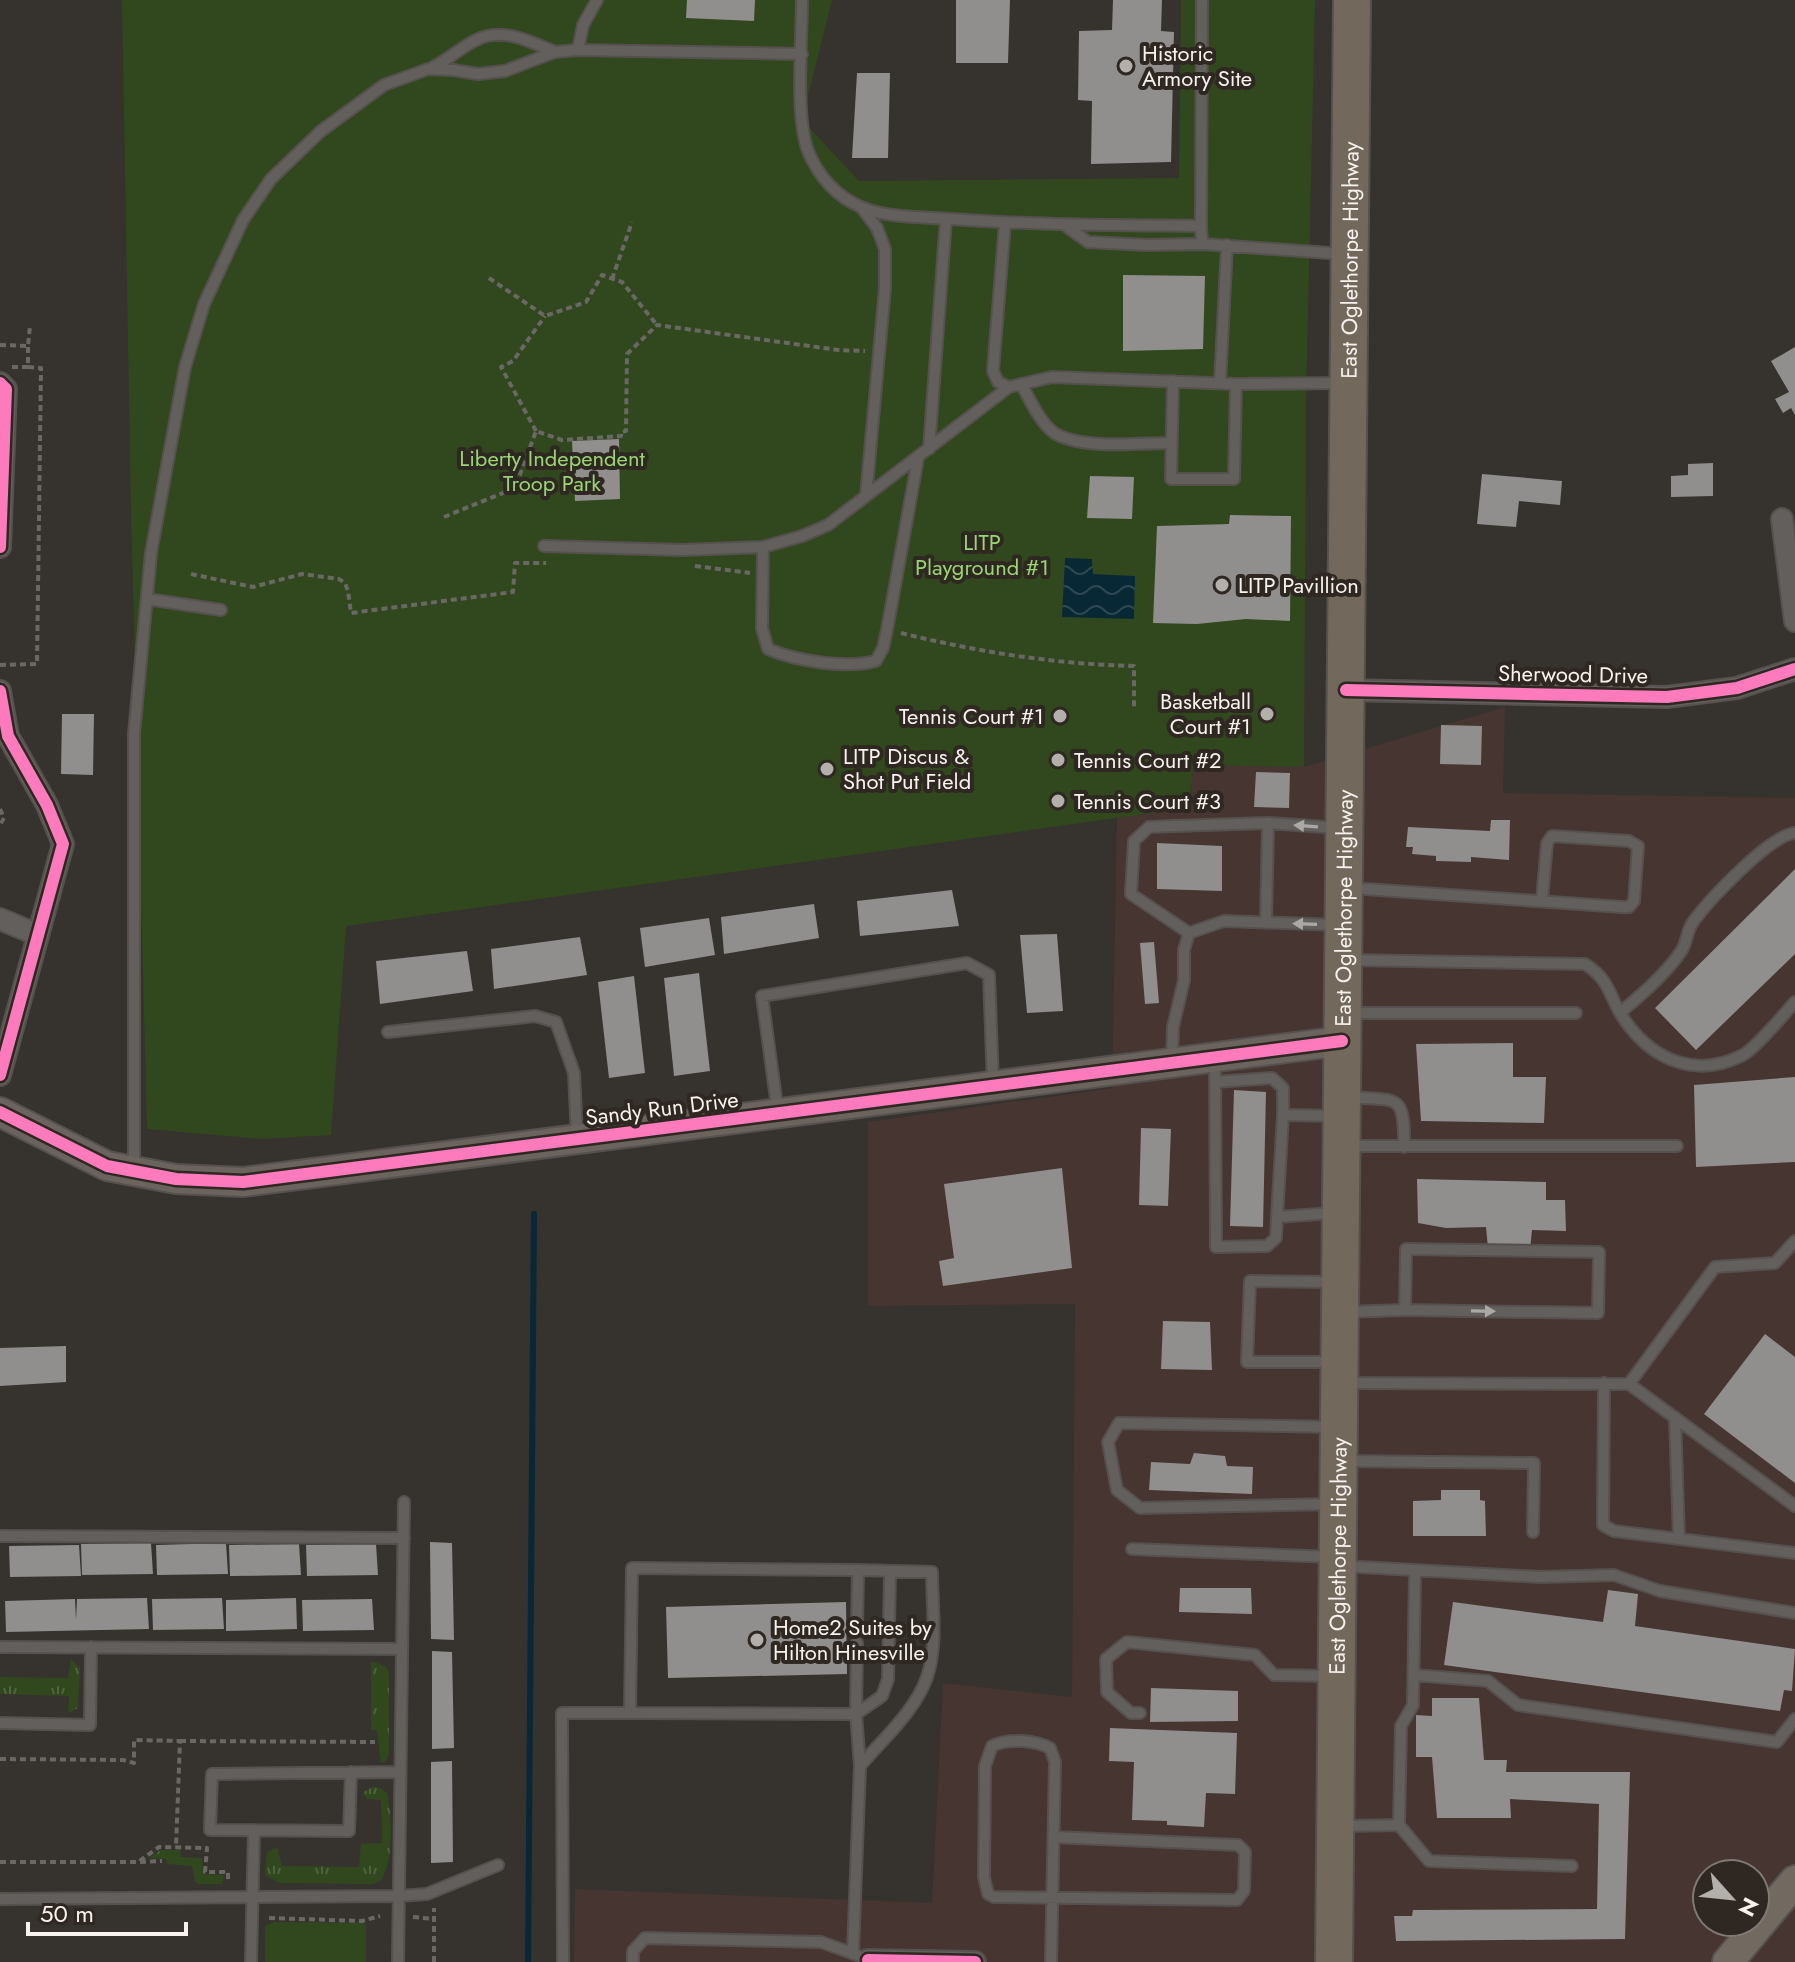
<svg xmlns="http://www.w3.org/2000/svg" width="1795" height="1962" font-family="Jost,sans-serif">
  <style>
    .commercial { fill: #463531; fill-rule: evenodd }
    .grass { fill: url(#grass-tufts) }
    .park { fill: #31481e }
    .water { fill: url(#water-waves) }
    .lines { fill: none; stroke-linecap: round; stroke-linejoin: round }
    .stream { stroke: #092835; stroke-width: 6 }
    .building { fill: #918e8e }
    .lane-casing { stroke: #56514e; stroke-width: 14 }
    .street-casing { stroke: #56514e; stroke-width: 24 }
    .secondary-casing { stroke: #56514e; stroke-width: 32 }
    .primary-casing { stroke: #56514e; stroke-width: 34 }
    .highway-casing { stroke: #56514e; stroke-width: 40 }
    .path { stroke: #6a6865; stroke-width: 4; stroke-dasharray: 6 4; stroke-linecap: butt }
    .lane { stroke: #625f5d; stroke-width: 10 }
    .street { stroke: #625f5d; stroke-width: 20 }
    .secondary { stroke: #6b645e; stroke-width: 28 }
    .primary { stroke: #726961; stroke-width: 30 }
    .highway { stroke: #73685c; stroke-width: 36 }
    .cycleway-casing { stroke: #2f2721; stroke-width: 17 }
    .cycleway { stroke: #fd7abc; stroke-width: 12 }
    .oneway { fill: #aca8a6 }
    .poi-dot { fill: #b3afab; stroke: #2f2721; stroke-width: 3 }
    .labels { text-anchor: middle; stroke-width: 8; stroke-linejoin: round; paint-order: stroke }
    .poi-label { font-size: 22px; fill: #f7f2ee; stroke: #2f2721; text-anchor: start }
    .street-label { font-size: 22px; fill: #f7f2ee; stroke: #2f2721 }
    .park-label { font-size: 22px; fill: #97d670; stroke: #2f2721 }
  </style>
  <defs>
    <pattern id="grass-tufts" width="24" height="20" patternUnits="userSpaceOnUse" patternTransform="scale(2)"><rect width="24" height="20" fill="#31481e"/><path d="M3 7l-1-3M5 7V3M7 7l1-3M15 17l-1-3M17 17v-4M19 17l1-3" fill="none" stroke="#50633f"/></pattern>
    <pattern id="water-waves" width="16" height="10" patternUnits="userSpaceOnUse" patternTransform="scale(2)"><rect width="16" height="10" fill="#092835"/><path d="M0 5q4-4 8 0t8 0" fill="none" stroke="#2e4853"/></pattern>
  </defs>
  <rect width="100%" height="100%" fill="#36322e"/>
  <path class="commercial" d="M1505 707 1503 793 1795 798V1962H574L575 1889 932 1903 943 1683 1072 1697 1075 1304 868 1306V1122L1112 1088 1117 817 1190 807 1193 765 1304 767ZM1707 1874H1755V1922H1707Z"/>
  <path class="grass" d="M71 1659 80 1668 78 1708 71 1712 68 1711 69 1696 0 1694V1677L68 1678Z
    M371 1661 385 1666 389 1672V1753L386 1761 381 1763 377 1730H371Z
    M373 1787 380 1788 387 1793C392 1814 394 1863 381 1880L373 1884 279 1883 265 1875 267 1852 277 1847 282 1866 359 1867 361 1844 382 1843 381 1800 367 1799 363 1795 365 1791Z
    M161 1850H181L180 1857 202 1858 203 1874 224 1875 222 1884H198L195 1881 192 1866 167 1864 166 1859 149 1858Z"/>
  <path class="park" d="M122 0H832L802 120 859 181 1179 178 1181 0H1315L1306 402 1304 767 1193 765 1190 807 1188 808 346 926 331 1135 262 1139 147 1129 131 513Z
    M274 1922 363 1923 366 1925V1962H265V1926Z"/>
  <path class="water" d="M1065 558 1092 559 1093 574 1135 576 1134 619 1062 617Z"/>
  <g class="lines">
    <path class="stream" d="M528 1962 534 1214"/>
  </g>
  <path class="building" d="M687 0H755L754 21 686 18Z
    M956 0H1010L1008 63H956Z
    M1113 0H1162L1161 31 1174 32 1171 162 1091 164 1092 101 1078 100 1079 31 1112 30Z
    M857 73H890L888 158H852Z
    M1123 275 1205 276 1203 349 1123 351Z
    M1795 347V415L1791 408 1783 413 1775 399 1789 392 1771 361Z
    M619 439 620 499 575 501 572 441Z
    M1713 463V496L1671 497V476L1688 475V464Z
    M1482 474 1562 481 1560 505 1519 501 1516 527 1477 524Z
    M1090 476 1134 477 1132 519 1087 518Z
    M1230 515 1291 516 1290 621 1246 619 1197 624 1153 623 1157 526 1229 524Z
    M62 714H94L93 775 61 774Z
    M1441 725 1482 726 1481 765 1440 764Z
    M1256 772 1290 773 1289 808 1254 807Z
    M1491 820H1510L1509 860 1471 857V862L1436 861V856L1412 854 1413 847H1406L1408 827 1490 831Z
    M1157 843 1222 846V891L1157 889Z
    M1795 869V954L1696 1050 1655 1008Z
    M952 890 959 926 860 936 857 901Z
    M814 904 819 938 724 954 721 917Z
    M709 918 715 955 645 967 640 928Z
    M1057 934 1063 1011 1027 1013 1020 935Z
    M580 937 587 975 494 989 491 949Z
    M1154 942 1159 1003 1145 1004 1140 943Z
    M467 951 473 991 380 1004 376 961Z
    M699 973 710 1071 674 1076 664 978Z
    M634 976 645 1073 609 1078 598 982Z
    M1513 1043V1077H1546L1544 1123 1421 1121 1416 1044Z
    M1795 1077V1162L1696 1167 1694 1085Z
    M1234 1090 1266 1092 1263 1227 1230 1226Z
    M1141 1128 1171 1129 1168 1206 1139 1205Z
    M1062 1168 1072 1268 943 1286 939 1261 954 1258 944 1184Z
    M1417 1179 1546 1182V1200H1565L1566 1231 1532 1230 1530 1250 1488 1248 1486 1227 1446 1228 1418 1223Z
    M1163 1321 1210 1322 1212 1370 1161 1369Z
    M1765 1334 1795 1357V1483L1704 1414Z
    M66 1346V1382L0 1386V1348Z
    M1194 1453 1225 1456 1227 1466 1253 1467 1252 1494 1149 1490 1151 1462 1190 1464Z
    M1441 1490H1480V1500L1485 1501 1486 1536H1413V1501L1441 1500Z
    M430 1542 452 1543 454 1640 431 1639Z
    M151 1543 153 1574 82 1575 81 1544Z
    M226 1543 228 1574 157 1575 156 1545Z
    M299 1544 301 1575 230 1576 229 1545Z
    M376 1544 378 1575 307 1576 306 1545Z
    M79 1545 81 1576 10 1577 9 1546Z
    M1180 1588H1251L1252 1614 1179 1612Z
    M1608 1590 1638 1594 1635 1626 1795 1649 1792 1691 1784 1690 1780 1711 1444 1665 1453 1602 1603 1622Z
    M147 1598 149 1629 6 1632 5 1601 75 1599 76 1620 77 1599Z
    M222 1598 224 1629 153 1630 152 1599Z
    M296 1598 297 1629 226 1631V1600Z
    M372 1599 374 1630 303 1631 302 1600Z
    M846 1602 847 1674 668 1678 666 1607Z
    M432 1651 452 1652 454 1748 432 1749Z
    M1151 1688 1238 1691V1721L1150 1722Z
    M1432 1698H1479L1484 1760H1507L1506 1772H1630L1625 1939 1396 1941 1394 1916H1412L1413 1910 1597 1909 1599 1804 1510 1799 1511 1818H1437L1432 1757H1416V1715L1432 1716Z
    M1110 1728 1237 1733 1235 1794 1206 1793 1204 1827 1167 1825V1821L1132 1820 1134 1762 1109 1761Z
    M452 1761 453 1862 431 1863V1762Z"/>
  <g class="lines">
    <defs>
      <path id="lane" d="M802 0C802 39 795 117 808 151 818 176 837 197 861 207 886 218 924 217 951 219 1034 225 1117 225 1201 226L1202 244 1344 254
        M578 50 583 25 597 0
        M433 67C448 60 460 48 476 40 503 27 529 41 555 52
        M862 208 877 228 885 249V288L866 496
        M1005 223 993 371 998 382 1009 387
        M1063 224 1088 242 1147 245 1202 244
        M1201 226 1202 0
        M1173 381 1171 479H1234L1236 384
        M1220 383 1227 245
        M1021 384C1030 399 1039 421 1053 432 1078 450 1140 443 1171 443
        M929 449 946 219
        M544 546 682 550 763 547 802 536 828 525 1009 387 1052 377 1236 384 1343 383
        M763 547 762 628 768 649C796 661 846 669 876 661L883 648 887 630 918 458
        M147 599 221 610
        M1351 888 1622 907H1629L1634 901 1638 846 1629 841 1552 836 1547 843 1542 901
        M1266 922 1268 823
        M1189 933 1131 894 1134 841 1149 827 1174 826 1268 823 1339 828
        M1349 960 1585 964C1613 982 1608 998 1626 1022 1655 1062 1698 1078 1743 1055 1757 1047 1783 1015 1795 1002
        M1621 1012C1642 994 1666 974 1682 950 1687 942 1687 930 1693 922 1709 900 1770 835 1795 833
        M1349 1013H1576
        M388 1032 535 1016 556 1022 574 1073 577 1137
        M1215 1059 1216 1247 1267 1246 1276 1238 1277 1217 1333 1213
        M1172 1060 1173 1027 1184 980V950L1189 933 1224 921 1338 925
        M1215 1082 1272 1078 1283 1088V1115L1336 1116
        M1347 1097C1397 1101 1405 1091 1404 1147
        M778 1113 762 996 967 963 989 975 993 1084
        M1348 1146H1677
        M134 1169V734L151 553 185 367 204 304 243 220 271 179 321 131 384 85 428 69 453 70 478 74 505 71 555 52 578 50 802 54
        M1277 1217 1283 1115
        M1334 1282 1250 1281 1247 1362H1334
        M1345 1312 1405 1310 1598 1313 1599 1252 1406 1249 1405 1310
        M1345 1383 1629 1384 1715 1267 1775 1263 1795 1241
        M1604 1383 1603 1525 1614 1531 1795 1553
        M1629 1384 1795 1506
        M1675 1417 1679 1539
        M1333 1427 1119 1423 1108 1442 1117 1490 1140 1508 1334 1504
        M1344 1461 1534 1463 1533 1532
        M0 1536 404 1538
        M1132 1549 1332 1557
        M1342 1566 1540 1577 1614 1575 1660 1591 1795 1613
        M858 1570 932 1572C932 1605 938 1645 927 1677 916 1710 883 1739 860 1766
        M1415 1570 1413 1705 1401 1726 1399 1825 1429 1861 1572 1866
        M857 1626 858 1570 632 1568 630 1713 856 1714 882 1696 888 1679 890 1571
        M0 1647 402 1649
        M1414 1675 1488 1681 1518 1705 1777 1742 1795 1719
        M1140 1713H1131L1107 1692 1106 1659 1127 1642 1255 1655 1274 1675 1331 1676
        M0 1723 90 1725 91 1647
        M351 1772 349 1831 210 1830 212 1774 400 1772
        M1341 1826 1399 1825
        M0 1899 399 1896 427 1894 498 1865
        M853 1953 860 1766 856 1714 857 1643
        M251 1962 254 1830
        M398 1962 404 1502
        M563 1962 562 1713H630
        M633 1962V1951L645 1938 821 1942 857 1955
        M1051 1962 1055 1762 1050 1748C1035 1740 1008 1738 992 1746L985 1766 984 1877 988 1894 994 1897 1237 1900 1244 1891 1245 1852 1238 1845 1054 1837"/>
      <path id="street" d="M0 383 6 389 0 547
        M1782 519 1795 621
        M1346 690 1667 697 1737 688 1795 669
        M0 691 8 736 47 805 63 844 0 1075
        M0 919 38 935
        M868 1960 975 1962"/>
      <path id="secondary" d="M0 1112 107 1166 176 1179 243 1182 1342 1041"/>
      <path id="primary" d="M1728 1962 1795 1881"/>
      <g id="highway">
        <path id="s1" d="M1334 1962 1352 0"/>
      </g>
    </defs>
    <use href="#lane" class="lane-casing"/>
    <use href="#street" class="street-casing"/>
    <use href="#secondary" class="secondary-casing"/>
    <use href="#primary" class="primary-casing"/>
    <use href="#highway" class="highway-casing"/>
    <path class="path" d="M489 278 545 316 586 302 602 275 622 282 657 325
      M612 279 632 222
      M0 345 28 346 30 326
      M12 367H28V346
      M536 431 501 367 513 361 545 316
      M444 517 515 488 536 431 562 440 621 436V432L626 431 627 354 657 325 838 350 865 351
      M695 566 750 573
      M191 574 253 587 302 574 339 579 345 583 348 591 351 613 513 592 515 563H546
      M901 633C978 652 1054 664 1134 666V709
      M0 665 37 664 41 368 28 367
      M0 809 4 818 0 825
      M180 1741 375 1742
      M0 1759 123 1760 134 1763V1740L180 1741 176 1847
      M0 1862H138L159 1847 207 1848 205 1872H228V1881
      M140 1862 162 1861
      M413 1917 434 1919
      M269 1918 362 1921 380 1916
      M434 1962V1908"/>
    <use href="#lane" class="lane"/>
    <use href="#street" class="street"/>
    <use href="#secondary" class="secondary"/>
    <use href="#primary" class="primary"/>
    <use href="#highway" class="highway"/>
    <defs>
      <path id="cycleway" d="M0 383 6 389 0 547
        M1346 690 1667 697 1737 688 1795 669
        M0 691 8 736 47 805 63 844 0 1075
        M0 1112 107 1166 176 1179 243 1182 1342 1041
        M868 1960 975 1962"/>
    </defs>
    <use href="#cycleway" class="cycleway-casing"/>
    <use href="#cycleway" class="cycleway"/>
  </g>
  <defs><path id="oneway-solid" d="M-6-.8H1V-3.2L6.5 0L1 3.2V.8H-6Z" transform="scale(2)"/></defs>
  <g class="oneway">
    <use href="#oneway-solid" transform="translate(1306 826) rotate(-176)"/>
    <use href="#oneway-solid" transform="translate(1305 924) rotate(-178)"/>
    <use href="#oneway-solid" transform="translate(1483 1311) rotate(1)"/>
  </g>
  <g class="poi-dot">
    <circle cx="1126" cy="66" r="8"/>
    <circle cx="1222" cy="585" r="8"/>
    <circle cx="1267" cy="714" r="8"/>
    <circle cx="1060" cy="716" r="8"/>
    <circle cx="1058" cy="760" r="8"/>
    <circle cx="827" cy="769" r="8"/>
    <circle cx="1058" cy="801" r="8"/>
    <circle cx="757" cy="1640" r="8"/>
  </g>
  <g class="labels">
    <g class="poi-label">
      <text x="1142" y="61">Historic<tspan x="1142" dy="25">Armory Site</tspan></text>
      <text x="1238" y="593">LITP Pavillion</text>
      <text x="1251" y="709" text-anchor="end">Basketball<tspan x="1251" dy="25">Court #1</tspan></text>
      <text x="1044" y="724" text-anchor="end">Tennis Court #1</text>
      <text x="843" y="764">LITP Discus &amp;<tspan x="843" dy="25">Shot Put Field</tspan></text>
      <text x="1074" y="768">Tennis Court #2</text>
      <text x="1074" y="809">Tennis Court #3</text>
      <text x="773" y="1635">Home2 Suites by<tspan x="773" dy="25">Hilton Hinesville</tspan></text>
    </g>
    <g class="street-label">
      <text dy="8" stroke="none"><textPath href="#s1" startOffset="1702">East Oglethorpe Highway</textPath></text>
      <text transform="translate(1573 674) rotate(1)" y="8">Sherwood Drive</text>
      <text dy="8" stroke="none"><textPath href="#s1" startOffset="1054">East Oglethorpe Highway</textPath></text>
      <text transform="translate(662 1108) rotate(-7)" y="8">Sandy Run Drive</text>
      <text dy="8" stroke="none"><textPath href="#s1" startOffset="406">East Oglethorpe Highway</textPath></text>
    </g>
    <g class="park-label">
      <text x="552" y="466">Liberty Independent<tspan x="552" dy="25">Troop Park</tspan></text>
      <text x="982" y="550">LITP<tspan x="982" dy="25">Playground #1</tspan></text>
    </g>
  </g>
  <g transform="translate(1731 1898) rotate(117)"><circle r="38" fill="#2f2721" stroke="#7f7873" stroke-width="2"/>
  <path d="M0-6L14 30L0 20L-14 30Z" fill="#b3afab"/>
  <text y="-12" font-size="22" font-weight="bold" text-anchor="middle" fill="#f7f2ee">N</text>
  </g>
  <path d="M28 1922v12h158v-12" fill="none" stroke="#f7f2ee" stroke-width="4"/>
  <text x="40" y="1922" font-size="24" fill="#f7f2ee" stroke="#2f2721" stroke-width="6" paint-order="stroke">50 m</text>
</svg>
